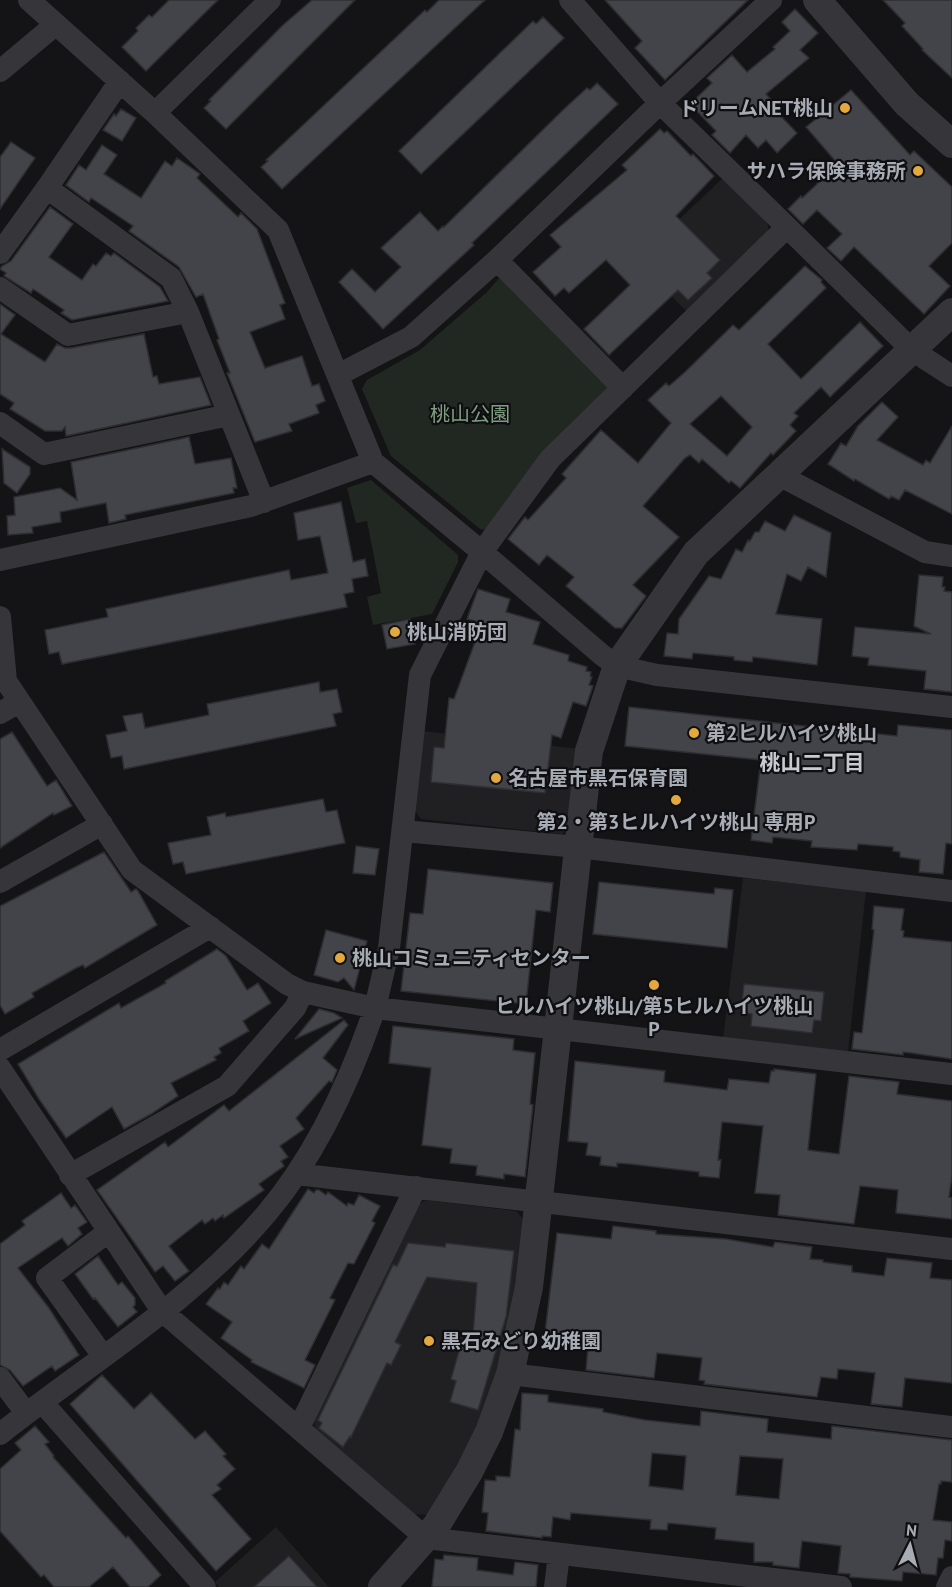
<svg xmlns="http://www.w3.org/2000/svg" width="952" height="1587" font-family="'PT Sans','Noto Sans JP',sans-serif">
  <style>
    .built { fill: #202023 }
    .green { fill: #212821 }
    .building { fill: #434449; stroke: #2e2e32; stroke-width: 1.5; fill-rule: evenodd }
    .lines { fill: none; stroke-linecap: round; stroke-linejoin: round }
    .minor { stroke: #36363a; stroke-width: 22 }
    .tertiary { stroke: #36363a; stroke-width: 28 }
    .poi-dot { fill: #e3a93f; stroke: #0f0f11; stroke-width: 2 }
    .labels { text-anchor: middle; stroke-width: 4.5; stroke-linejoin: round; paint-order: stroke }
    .poi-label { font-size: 20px; font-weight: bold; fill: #a7acb5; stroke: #0f0f11; text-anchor: start }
    .park-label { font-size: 20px; fill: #7f9e81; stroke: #0f0f11 }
    .neighbourhood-label { font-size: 21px; font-weight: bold; fill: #c8cad1; stroke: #0f0f11 }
  </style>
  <rect width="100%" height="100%" fill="#141416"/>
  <path class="built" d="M725 176 767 219 769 233 688 313 636 260Z
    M422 731 580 749 571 826 562 834 421 819 413 808Z
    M743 878 866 891 848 1052 723 1039Z
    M426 1200 516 1211 524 1220 520 1279 490 1402 430 1515 411 1514 315 1430 314 1418 418 1205Z
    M276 1527 329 1587H219L215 1582Z"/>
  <path class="green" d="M500 277 604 375 608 390 488 530 480 529 391 456 362 389 367 380 420 350 487 292Z
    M371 480 458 555V562L432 614 373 625 367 597 381 593 367 521 356 523 347 488Z"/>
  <path class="building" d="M169 0H218L146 71 122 47 138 31 136 28 149 15 152 17Z
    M312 0H355L226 129 204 108 211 101 209 100 283 25Z
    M439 0H485L282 189 261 167 268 161 266 160 425 10 427 12Z
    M605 0H748L665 80 635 48 642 41Z
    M883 0H952V78L922 50 923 49 902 26 905 23Z
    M795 9 818 33 800 50 809 58 766 94 778 107 775 110 797 133 777 153 766 140 758 148 746 135 730 153 712 135 716 131 690 104 712 83 707 78 732 55 747 72 775 49 773 47 790 31 782 22Z
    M543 17 564 38 421 174 399 151 533 21 536 24Z
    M597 83 618 104 472 243 474 245 383 329 339 282 352 269 375 292 401 267 381 248 420 212 438 231 443 226 444 227 563 110 587 88 590 90Z
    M851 90 910 155 914 151 952 187V243L929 266 950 286 924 314 854 247 841 261 827 248 842 234 817 210 803 224 788 209 801 196 802 198 815 186 837 163 806 127Z
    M121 109 136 118 122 141 103 130 114 114 116 116Z
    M660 129 664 133 667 131 691 156 693 154 714 176 676 216 720 260 707 273 712 278 688 300 678 290 609 355 584 329 630 285 606 260 569 293 564 288 555 296 533 272 561 247 550 235 627 170 622 165Z
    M11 142 35 158 0 209V157Z
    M102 145 117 155 104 174 141 198 165 161 172 166 177 158 200 174 197 178 238 217 241 213 257 229 285 303 280 305 285 319 250 332 265 368 302 356 312 386 319 384 325 401 316 405 319 413 289 424 292 431 255 442 227 373H230L217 340 219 339 203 294 196 297 179 267 129 231 133 226 91 198 89 202 66 185 79 165 86 170Z
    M50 207 73 224 49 257 82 280 93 264 96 266 106 253 111 256 114 253 160 287 168 301 72 320 61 313 64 310 33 289 31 293 4 276 6 273 0 269 2 266 11 261Z
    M805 266 822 280 821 282 826 288 768 344 801 379 860 322 883 346 830 397 821 387 794 413 798 416 790 425 796 431 773 455 771 453 740 488 731 481 729 483 702 459 699 463 690 455 685 458 643 506 679 537 633 585 646 596 622 628H615L566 586 574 577 547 555 539 565 508 539 525 517 528 520 566 478 562 474 601 430 638 463 671 423 648 400 666 383 669 386 685 372 733 325 739 330ZM721 396 752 427 727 456 690 424Z
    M0 304 15 315 1 334 45 362 57 344 65 348H71L144 334 153 377 157 376 159 384 200 377 211 405 66 436 65 427 62 431H45L10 409 14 403 0 394Z
    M882 402 898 417 877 440 923 465 926 460 930 463 952 426V514L905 490 899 500 891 496 889 499 855 479 854 481 828 464 841 443 846 446 858 426Z
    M189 437 195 464 231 458 237 488H233L234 493 125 515 126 519 109 523 106 503 60 512 61 522 32 527 33 533 8 535 7 516 15 515 14 497 60 488 77 500 71 462Z
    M2 449 30 467V474L17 493 4 483Z
    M341 502 353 562 365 559 368 576 352 579 354 592 344 594 347 607 62 664 59 652 49 654 45 630 108 617 106 609 289 570 291 580 328 573 320 536 298 540 294 513Z
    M794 515 831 533 826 577 808 567 801 581 787 574 776 614 822 619 817 665 753 657 752 662 734 660V657L693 653 692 659 664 656 667 633 678 634 679 619 709 576 721 579 736 549 742 552 748 540 750 541 755 532H759L765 521 785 531Z
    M919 575 943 577 942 587H945L944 591 952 592V692L924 689 926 671 868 665 869 658 852 656 855 627 931 634 914 626Z
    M478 589 510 599 506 612 540 622 533 644 569 655 568 661 587 667 586 671 591 672 590 676 592 677 589 685 593 686 586 706 573 702 561 738 552 735 545 793 431 782 434 747 444 748 449 698 454 699 482 623 467 619Z
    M410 619 415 644 387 649 382 625Z
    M319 682 320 692 337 689 342 712 333 714 336 726 124 769 122 756 111 758 106 735 127 731 123 716 142 713 145 728 209 715 207 704Z
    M629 707 897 736 898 725 952 730V844L946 843 943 874 919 872 920 860 900 857V852L893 851V847L858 844 857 850 811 847 812 841 773 837 772 843 751 840 761 760 625 746Z
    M12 732 47 786 56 780 72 806 54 815 53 813 0 848V739Z
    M323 799 326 812 337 810 345 843 186 874 183 862 173 864 168 843 211 835 207 817 225 813 226 817Z
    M356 846 379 849 375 875 353 873Z
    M104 852 131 892 136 889 138 891 157 925 85 968 83 965 76 968 32 993 34 997 5 1014 0 1005V906Z
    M428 869 553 883 550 912 536 910 526 1004 401 991 410 913 423 914Z
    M599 882 714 894 715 888 733 890 727 948 593 934Z
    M874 906 904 909 901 930 904 931 903 937 952 942V1059L911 1053 903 1052V1055L852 1049 854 1032 862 1033 874 930 872 929Z
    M326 930 367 941 354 990 344 978 338 982 314 975Z
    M217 949 226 956 247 990 258 983 271 1003 243 1021 249 1031 219 1048 221 1053 214 1057 216 1060 171 1083 178 1096 151 1114 124 1129 112 1107 66 1138 39 1099 18 1064 119 1003 121 1008 166 983 165 981Z
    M744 984 824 992 821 1021 814 1020 812 1033 751 1026 752 1014 741 1012Z
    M319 1009 334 1013 342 1018 295 1039Z
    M344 1020 348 1025 323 1058 337 1070 332 1082 329 1081 296 1118 304 1129 280 1146 288 1157 281 1161 284 1166 259 1184 264 1190 224 1218 223 1215 215 1221 213 1218 205 1224 202 1220 169 1246 189 1271 175 1281 163 1266 155 1272 97 1190 165 1142 168 1147 224 1105 229 1111Z
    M393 1026 514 1039 513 1050 535 1053 530 1104 533 1105 525 1177 504 1174V1179L476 1175 477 1166 450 1163 452 1149 422 1145 431 1068 389 1063Z
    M575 1061 665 1071 664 1082 727 1090 729 1079 769 1083 771 1071H774V1069L816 1074 808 1150 839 1154 849 1076 899 1082 897 1094 952 1101V1176L949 1197 952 1198V1219L896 1213 898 1190 860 1186 854 1224 778 1215 780 1195 755 1193 763 1126 722 1122 718 1160H721L719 1178 699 1176V1172L630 1164 617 1163V1167L600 1165 601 1157 586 1155 588 1143 568 1141Z
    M308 1189 314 1193 316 1190H319L326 1195 328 1192 347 1206 348 1203 354 1205 359 1195 380 1206 372 1221 375 1223 354 1264 348 1263 330 1298 335 1300 305 1360 315 1365 304 1388 251 1362 252 1360 221 1338 232 1322 206 1304 218 1288 220 1289 224 1282 228 1285 241 1266 244 1269 262 1244 269 1249Z
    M61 1193 71 1208 75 1205 87 1222 78 1228 82 1234 68 1246 62 1238 18 1268 49 1308 79 1355 55 1371 52 1366 23 1386 10 1370 0 1365V1244L25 1225 22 1221Z
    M613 1226 656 1231V1234L726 1239 773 1247 775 1242 812 1247 810 1259 823 1260V1262L852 1266V1272L884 1276 887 1258 932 1263 930 1278 952 1280V1383L905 1378 902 1407 871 1404 875 1373 838 1369 837 1379 821 1377 817 1397 704 1384 705 1381 699 1380 702 1358 657 1353 654 1378 586 1370 588 1347 544 1341 557 1233 611 1239Z
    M408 1243 445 1247 446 1243 514 1251 506 1317 478 1410 450 1402 456 1381 451 1379 461 1344 472 1347 477 1283 427 1277 395 1342 401 1345 391 1365 387 1363 351 1437 350 1436 343 1447 319 1428 322 1423 318 1420 393 1265 397 1266Z
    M98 1256 118 1285 122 1282 135 1298V1305L133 1307 137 1312 118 1327 95 1298 93 1299 75 1274Z
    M102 1375 134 1409 151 1393 195 1439 205 1431 226 1454 223 1456 235 1469 217 1485 221 1489 212 1495 251 1539 216 1571 70 1404Z
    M522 1393 548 1395V1402L603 1409V1412L645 1420 700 1426 701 1411 768 1419 767 1432 831 1439 832 1426 952 1440V1482L941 1481V1484H939L933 1520 952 1522V1541L945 1540 943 1558H938L936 1575 903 1572 902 1581 850 1577V1574L838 1573 841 1546 802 1541 799 1568 773 1565V1562H754V1543L715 1539 716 1528 668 1523 667 1530 650 1529 651 1520 571 1513 570 1520 553 1517 551 1537 542 1536V1538L486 1531 488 1513 482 1512 485 1480 496 1481V1476L510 1477 515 1429 520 1430ZM652 1453 686 1456 683 1490 649 1486ZM740 1456 783 1459 779 1499 736 1495Z
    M35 1426 49 1442 45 1444 54 1456 53 1457 126 1538 128 1536 161 1575 148 1587H130L113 1567 89 1587H54L44 1575 41 1577 0 1531V1469L21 1450 15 1443Z
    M444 1555 478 1558 477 1570 513 1575 515 1562 538 1565 536 1587H432L435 1559 443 1560Z
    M289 1556 317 1587H254Z"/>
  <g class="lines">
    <path class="minor" d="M29 0 155 113 278 230 373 462 482 552 602 655 617 666 657 675 952 707
      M570 0 660 103 787 227
      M0 71 55 25
      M155 113 270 0
      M47 188 171 278 188 312 264 502
      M0 253 47 188 120 81
      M497 260 623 388
      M0 288 68 335 188 312
      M338 375 411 337 497 260 660 103 771 0
      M952 376 912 350 787 227 550 459 482 552 420 675 389 948 375 1008 952 1074
      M0 423 44 454 229 415
      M779 475 925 552 952 556
      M0 560 251 506 373 462
      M0 617 6 681 132 870 287 984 303 992 375 1008C350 1081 317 1154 267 1213 192 1302 90 1363 0 1434
      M0 713 19 702
      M403 831 578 847 952 891
      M0 882 102 824
      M0 1050 210 927
      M0 1068 162 1311 426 1538 841 1587
      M296 1174 952 1249
      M70 1175 227 1086 295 1008 303 992
      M103 1356 47 1278 108 1232
      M510 1374 952 1427
      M0 1378 26 1413
      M42 1402 205 1587
      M299 1428 416 1187
      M555 1587 559 1554
      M947 1587 952 1577"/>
    <path class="tertiary" d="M817 0 907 104 952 144
      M382 1587 436 1526 469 1472 489 1432 510 1374 529 1287 589 751 617 666 696 553 952 312"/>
  </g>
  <g class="poi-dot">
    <circle cx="845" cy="108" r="6"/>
    <circle cx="918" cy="171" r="6"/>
    <circle cx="395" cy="632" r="6"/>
    <circle cx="694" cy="733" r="6"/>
    <circle cx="496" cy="778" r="6"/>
    <circle cx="676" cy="800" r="6"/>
    <circle cx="340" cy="958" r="6"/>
    <circle cx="654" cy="985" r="6"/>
    <circle cx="429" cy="1341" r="6"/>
  </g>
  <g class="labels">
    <g class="poi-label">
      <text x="833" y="115" text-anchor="end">ドリームNET桃山</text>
      <text x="906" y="178" text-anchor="end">サハラ保険事務所</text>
      <text x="407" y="639">桃山消防団</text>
      <text x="706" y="740">第2ヒルハイツ桃山</text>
      <text x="508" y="785">名古屋市黒石保育園</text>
      <text x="676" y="829" text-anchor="middle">第2・第3ヒルハイツ桃山 専用P</text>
      <text x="352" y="965">桃山コミュニティセンター</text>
      <text x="654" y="1013" text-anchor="middle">ヒルハイツ桃山/第5ヒルハイツ桃山<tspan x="654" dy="23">P</tspan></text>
      <text x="441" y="1348">黒石みどり幼稚園</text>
    </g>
    <g class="park-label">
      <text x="470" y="421">桃山公園</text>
    </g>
    <g class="neighbourhood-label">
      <text x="812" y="770">桃山二丁目</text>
    </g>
  </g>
  <g transform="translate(910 1545) rotate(6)" stroke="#0f0f11" stroke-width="4.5" paint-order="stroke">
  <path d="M0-4.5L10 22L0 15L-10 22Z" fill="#a7acb5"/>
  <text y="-9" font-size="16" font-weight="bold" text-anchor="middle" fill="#a7acb5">N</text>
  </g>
</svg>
